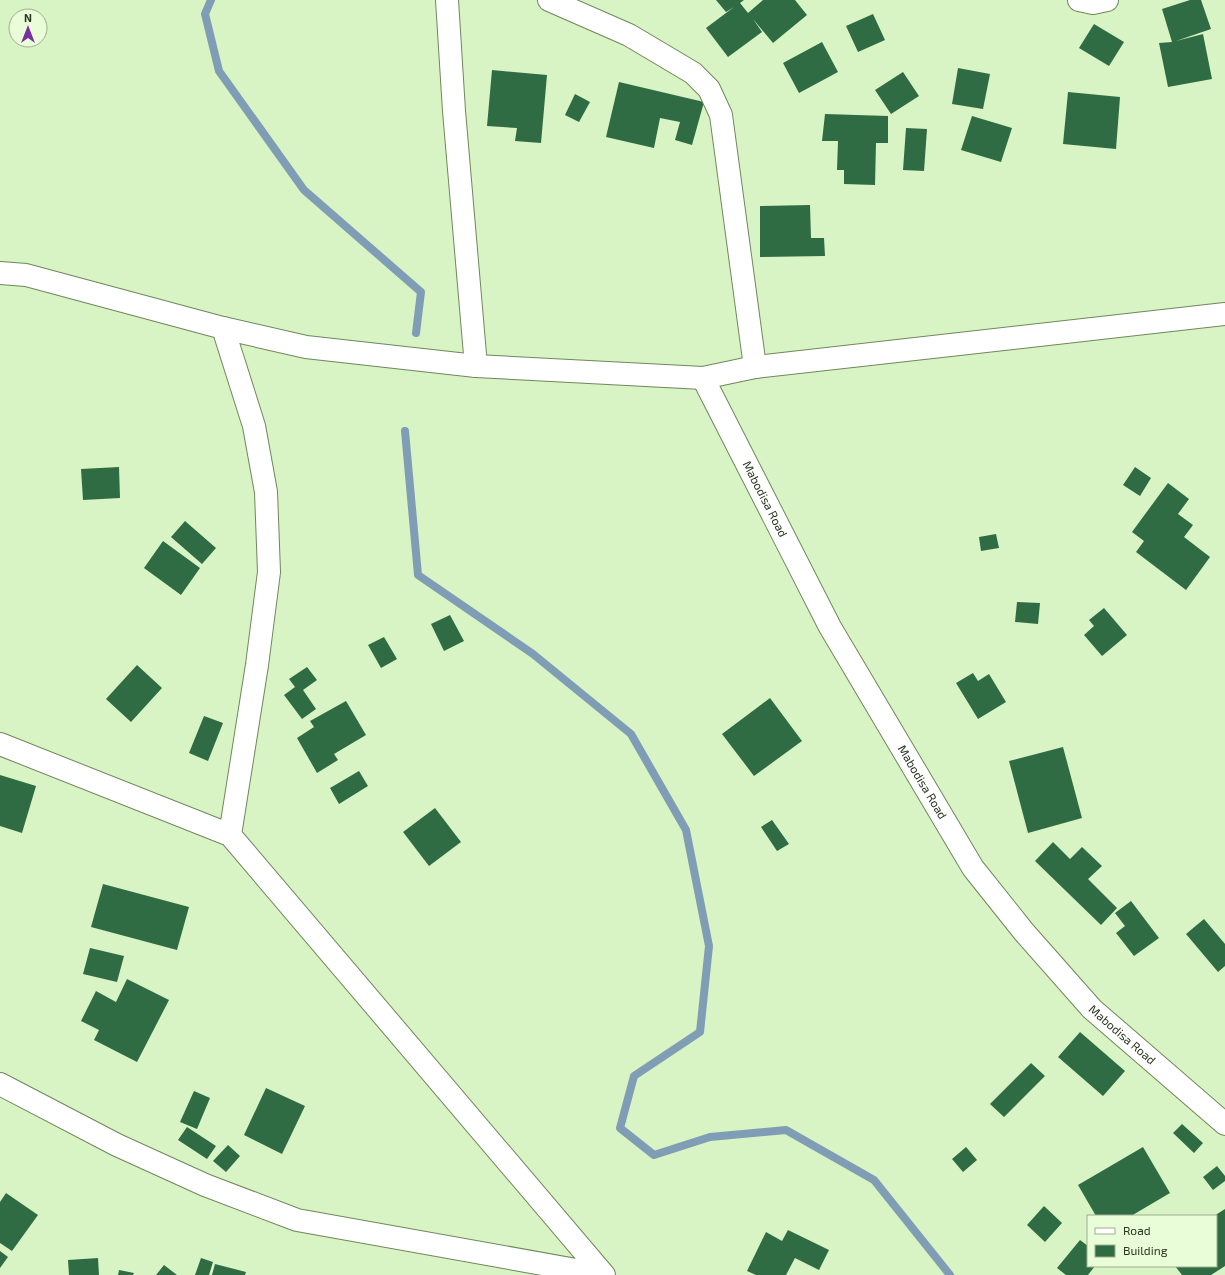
<svg xmlns="http://www.w3.org/2000/svg" width="1225" height="1275" font-family="'Exo 2',sans-serif">
  <style>
    .lines { fill: none; stroke-linecap: round; stroke-linejoin: round }
    .stream { stroke: #7f9db5; stroke-width: 8 }
    .building { fill: #306c43 }
    .minor-casing { stroke: #70875c; stroke-width: 24 }
    .tertiary-casing { stroke: #70875c; stroke-width: 24 }
    .minor { stroke: #fff; stroke-width: 22 }
    .tertiary { stroke: #fff; stroke-width: 22 }
    .labels { text-anchor: middle; stroke-width: 4; stroke-linejoin: round; paint-order: stroke }
    .street-label { font-size: 12px; fill: #2a3522; stroke: #e9fed8 }
  </style>
  <rect width="100%" height="100%" fill="#d8f3c4"/>
  <g class="lines">
    <path class="stream" d="M211 0 205 14 219 71 304 190 421 292 416 333
      M405 431 418 575 533 654 631 734 686 830 709 946 700 1032 634 1076 620 1128 654 1155 710 1137 786 1130 874 1180 950 1275"/>
  </g>
  <path class="building" d="M716 0H744L740 3 748 13 763 0H795L807 15 773 43 753 19 762 32 728 57 706 28 734 7 726 12Z
    M1190 0H1201L1211 29 1176 41 1203 34 1212 79 1168 87 1159 43 1172 42 1162 9Z
    M873 14 885 40 858 52 846 26Z
    M1094 24 1124 42 1109 66 1079 48Z
    M822 42 838 72 799 93 783 63Z
    M958 68 990 74 983 109 952 104Z
    M492 70 547 75 541 143 515 141 517 128 487 126Z
    M903 72 919 96 891 114 875 90Z
    M619 82 704 102 692 145 675 140 680 122 660 118 654 148 606 137Z
    M1068 92 1120 97 1116 149 1063 144Z
    M575 94 590 102 579 122 565 115Z
    M825 114 888 116V143H876L875 185 844 184V170H837L838 141H822Z
    M972 116 1012 128 1001 162 961 150Z
    M906 128 927 129 924 171 903 170Z
    M810 205 811 238H824L825 256 760 257V206Z
    M119 467 120 498 83 500 81 469Z
    M1135 467 1151 478 1140 496 1123 485Z
    M1168 483 1189 499 1178 514 1193 525 1184 537 1210 557 1186 590 1136 552 1144 541 1132 532Z
    M185 521 216 548 202 564 171 537Z
    M996 534 999 548 981 551 979 537Z
    M163 541 200 568 181 595 144 568Z
    M1017 602 1040 603 1038 624 1015 622Z
    M1104 608 1127 635 1102 656 1084 635 1094 626 1089 620Z
    M450 615 464 641 444 651 431 624Z
    M384 637 397 659 381 668 368 645Z
    M137 665 162 688 131 722 106 699Z
    M307 667 317 680 303 690 316 709 302 719 284 695 295 687 289 679Z
    M973 673 978 681 989 674 1006 702 978 719 956 683Z
    M770 698 802 741 754 776 722 734Z
    M346 701 366 735 334 754 338 760 317 773 297 738 314 727 310 721Z
    M204 716 223 723 208 761 189 753Z
    M1063 747 1082 818 1028 833 1009 761Z
    M359 771 368 786 339 804 330 788Z
    M0 775 36 786 22 833 0 826Z
    M435 808 461 842 429 866 403 832Z
    M772 820 789 844 777 851 761 827Z
    M1053 842 1070 859 1082 847 1102 866 1088 879 1117 908 1101 925 1035 861Z
    M103 884 189 907 177 950 91 927Z
    M1131 901 1159 938 1134 956 1116 933 1125 926 1115 913Z
    M1204 919 1225 944V966L1218 972 1186 934Z
    M90 948 124 956 117 982 83 974Z
    M127 979 169 1000 137 1062 94 1040 99 1030 81 1021 96 991 116 1002Z
    M1080 1032 1125 1071 1103 1096 1058 1057Z
    M1031 1063 1045 1076 1004 1117 990 1104Z
    M266 1088 305 1106 282 1154 244 1135Z
    M194 1091 210 1098 197 1129 180 1122Z
    M1182 1124 1203 1143 1194 1153 1173 1133Z
    M187 1127 216 1146 207 1159 178 1140Z
    M228 1145 240 1156 226 1172 213 1161Z
    M966 1147 977 1160 963 1172 952 1159Z
    M1143 1147 1170 1193 1131 1216H1096L1078 1185Z
    M1217 1166 1225 1176V1181L1213 1190 1203 1177Z
    M6 1193 38 1215 12 1251 0 1243V1202Z
    M1044 1206 1062 1223 1045 1242 1027 1225Z
    M1225 1209V1266L1211 1275H1182L1175 1266H1216V1216H1214Z
    M788 1230 829 1250 819 1270 795 1258 786 1275H756L747 1271 766 1232 782 1241Z
    M1080 1240 1088 1246V1266H1095L1088 1275H1066L1057 1268Z
    M0 1251 8 1257 0 1268Z
    M98 1258 99 1275H69L68 1260Z
    M201 1258 213 1262 209 1275H195Z
    M215 1264 246 1272 245 1275H212Z
    M164 1265 177 1275H156Z
    M119 1270 134 1273 133 1275H118Z"/>
  <g class="lines">
    <defs>
      <path id="minor" d="M447 0 454 111 476 366
        M549 0 629 35 693 73 709 89 721 115 755 367
        M1079 0 1093 3 1107 0
        M223 328 254 426 266 492 269 572 257 665 230 835 604 1275
        M0 744 230 835
        M0 1084 117 1145 205 1185 297 1220 604 1275"/>
      <g id="tertiary">
        <path d="M0 273 26 275 223 328 306 347 476 366 703 378 755 367 1225 314"/>
        <path id="s1" d="M703 378 830 627 973 868 1024 932 1092 1009 1225 1124"/>
      </g>
    </defs>
    <use href="#minor" class="minor-casing"/>
    <use href="#tertiary" class="tertiary-casing"/>
    <use href="#minor" class="minor"/>
    <use href="#tertiary" class="tertiary"/>
  </g>
  <g class="labels">
    <g class="street-label">
      <text dy="4" stroke="none"><textPath href="#s1" startOffset="136">Mabodisa Road</textPath></text>
      <text dy="4" stroke="none"><textPath href="#s1" startOffset="460">Mabodisa Road</textPath></text>
      <text dy="4" stroke="none"><textPath href="#s1" startOffset="784">Mabodisa Road</textPath></text>
    </g>
  </g>
  <rect x="1087" y="1215" width="130" height="52" fill="#e9fed8" stroke="#9dae8f"/>
  <rect x="1095" y="1228" width="20" height="6" fill="#ffffff" stroke="#9dae8f"/>
  <text x="1123" y="1235" font-size="12" fill="#2a3522">Road</text>
  <rect x="1095" y="1245" width="20" height="12" fill="#306c43" stroke="#9dae8f"/>
  <text x="1123" y="1255" font-size="12" fill="#2a3522">Building</text>
  <g transform="translate(28 28)"><circle r="19" fill="#e9fed8" stroke="#9dae8f"/>
  <path d="M0-3L7 15L0 10L-7 15Z" fill="#7a2fa1"/>
  <text y="-6" font-size="11" font-weight="bold" text-anchor="middle" fill="#2a3522">N</text>
  </g>
</svg>
